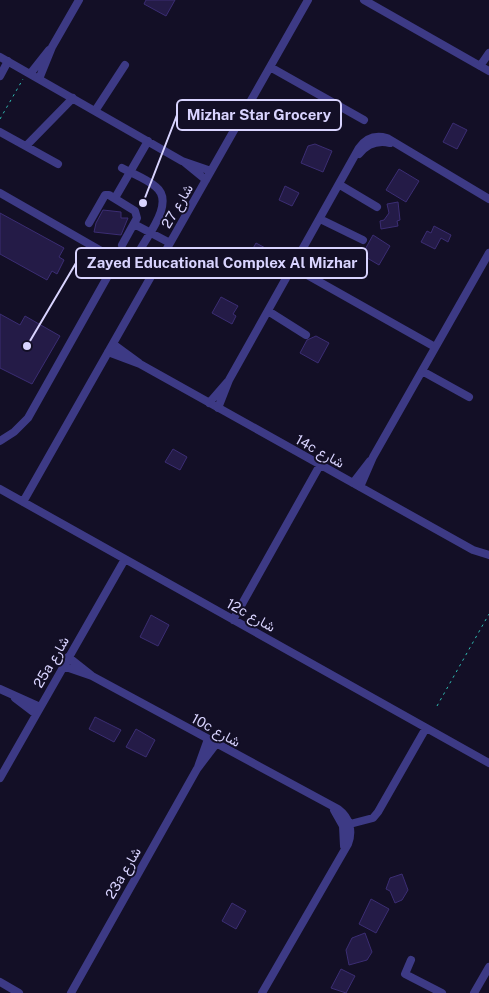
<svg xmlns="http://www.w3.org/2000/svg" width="489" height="993" font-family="'Public Sans',Vazirmatn,sans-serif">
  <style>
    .building { fill: #241b47; stroke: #3b2d73 }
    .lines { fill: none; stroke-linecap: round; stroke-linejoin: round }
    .path { stroke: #2fb8b0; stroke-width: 1; stroke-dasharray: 2.5 4; stroke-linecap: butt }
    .minor { stroke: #3d3a85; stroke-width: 8 }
    .labels { text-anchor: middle; stroke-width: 4; stroke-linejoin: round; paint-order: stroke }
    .street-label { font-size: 14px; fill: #d9d4ff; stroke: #130f26 }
    .leader { fill: none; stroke: #d9d4ff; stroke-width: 2 }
    .callout-dot { fill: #d9d4ff; stroke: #130f26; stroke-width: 2 }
    .callout { fill: #130f26; stroke: #d9d4ff; stroke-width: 2 }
    .callout-label { font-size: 15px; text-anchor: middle; font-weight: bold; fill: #d9d4ff }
  </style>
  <rect width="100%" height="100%" fill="#130f26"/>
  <path class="building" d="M146 0H175L166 16 144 4Z
    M453 123 467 130 457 149 443 142Z
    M315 144 332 151 323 172 301 163 308 146Z
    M399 169 419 181 406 202 386 190Z
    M285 186 299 193 292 206 279 200Z
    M398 202 400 220 397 221 398 226 381 229 380 221 384 220 389 213 387 204Z
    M103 210 121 212V218H128L121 235 94 232 96 223Z
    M0 213 64 248 59 257 64 260 57 274 52 271 47 280 0 254Z
    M434 226 451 235 448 242 441 238 435 249 421 242 427 231 431 233Z
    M373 235 390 246 379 265 362 255Z
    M256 243 269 250 260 268 246 261Z
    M221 297 238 306 233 314 236 316 232 324 212 313Z
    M0 314 20 325 25 316 60 336 32 384 0 368Z
    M316 336 329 343 318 363 300 353 307 340Z
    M173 449 187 457 180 470 165 462Z
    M151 615 169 625 158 646 140 637Z
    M95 717 121 730 114 742 89 729Z
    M136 729 155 740 146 757 126 747Z
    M402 874 408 890 402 900 395 903 390 891 386 889 390 878Z
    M371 899 389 909 376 933 359 924Z
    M232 903 246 911 236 929 222 921Z
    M365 933 372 952 367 960 349 965 346 950 352 938Z
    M341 969 355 976 346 993 331 988Z"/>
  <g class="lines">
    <path class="path" d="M0 119 23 79
      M437 706 489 614"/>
    <path class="minor" d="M364 0 489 71
      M0 57 182 161 211 171
      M480 66 489 53
      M270 67 364 120
      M30 74 49 50
      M0 76 8 61
      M39 79 52 47 79 0
      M95 111 125 65
      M0 132 58 164
      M26 146 73 98
      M359 154C367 144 377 140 390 143
      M184 162 206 180
      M122 168C133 174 147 179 156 187 175 202 148 235 140 250
      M340 185 377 207
      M0 193 103 252 111 265 109 274 28 418 14 432 0 441
      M115 198 148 141
      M320 219 363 240
      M89 223 105 195H109L135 211 137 218 122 245
      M134 224 170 243
      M293 267 435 347
      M268 311 306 335
      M113 344 139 363
      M108 352 140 364 473 550 489 555
      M422 371 469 397
      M209 403 229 380 359 148C366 138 376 135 387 138L489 199
      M218 408 229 380
      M353 483 370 461
      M360 487 373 457 489 253
      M0 489 489 763
      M23 502 308 0
      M233 620 320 465
      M68 657 92 676 338 809C350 818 353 831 348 844L262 993
      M63 666 92 676
      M0 689 40 707
      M15 698 36 714
      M198 767 208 739
      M0 778 125 559
      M334 810 343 826 344 846
      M350 824 373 818 378 812 426 728
      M411 960 405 974 442 993
      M0 982 19 993
      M71 993 197 769 216 744
      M474 993 489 967"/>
  </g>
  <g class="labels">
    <g class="street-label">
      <text transform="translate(177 206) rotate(-60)" y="5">شارع 27</text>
      <text transform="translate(320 451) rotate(29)" y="5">14c شارع</text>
      <text transform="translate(251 615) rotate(29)" y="5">12c شارع</text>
      <text transform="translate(51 662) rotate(-60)" y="5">25a شارع</text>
      <text transform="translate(216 730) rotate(29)" y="5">10c شارع</text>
      <text transform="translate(123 873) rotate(-60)" y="5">23a شارع</text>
    </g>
  </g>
  <path class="leader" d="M143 203L177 115M27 346L76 263"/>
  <g class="callout-dot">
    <circle cx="143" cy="203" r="5"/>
    <circle cx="27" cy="346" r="5"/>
  </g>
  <g class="callout">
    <rect x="177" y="100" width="164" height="30" rx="5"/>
    <rect x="76" y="248" width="291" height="30" rx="5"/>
  </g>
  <g class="callout-label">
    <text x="259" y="120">Mizhar Star Grocery</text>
    <text x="222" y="268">Zayed Educational Complex Al Mizhar</text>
  </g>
</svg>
